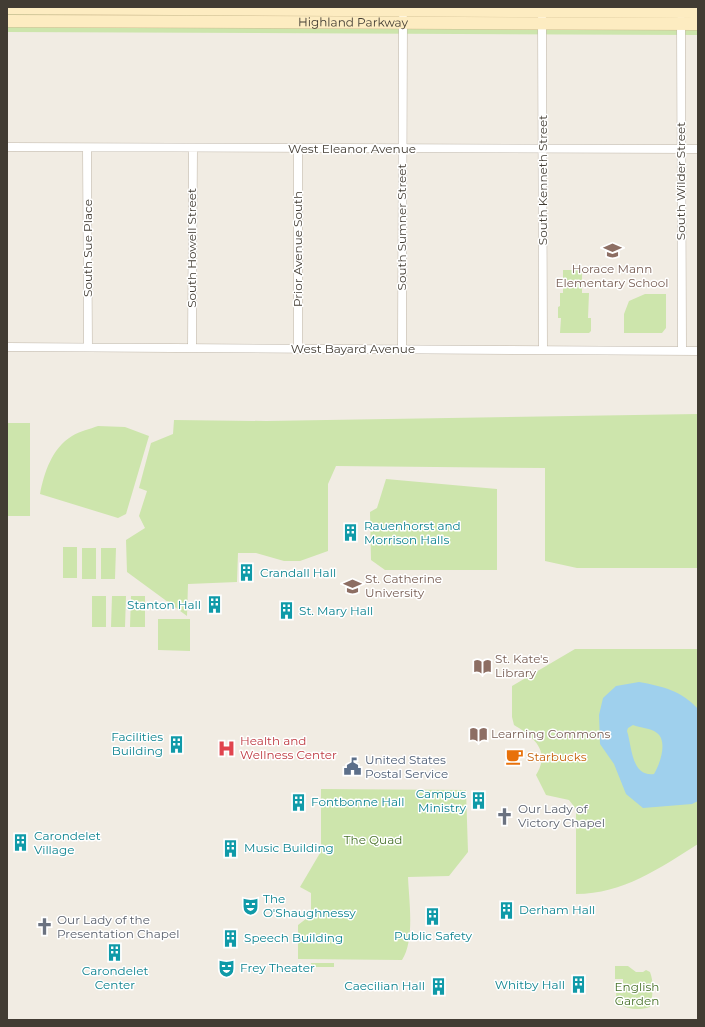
<svg xmlns="http://www.w3.org/2000/svg" width="705" height="1027" font-family="Montserrat,sans-serif">
  <style>
    .green { fill: #cde5ac }
    .water { fill: #9fd0ed; fill-rule: evenodd }
    .lines { fill: none; stroke-linecap: round; stroke-linejoin: round }
    .street-casing { stroke: #bfb6a9; stroke-width: 9 }
    .secondary-casing { stroke: #d0be93; stroke-width: 13 }
    .street { stroke: #fff; stroke-width: 8 }
    .secondary { stroke: #fdecc1; stroke-width: 12 }
    .labels { text-anchor: middle; stroke-width: 3; stroke-linejoin: round; paint-order: stroke }
    .street-label { font-size: 12px; fill: #423c33; stroke: #fff }
    .education-label { font-size: 12px; fill: #785e54; stroke: #fff; text-anchor: start }
    .culture-label { font-size: 12px; fill: #0d838f; stroke: #fff; text-anchor: start }
    .health-label { font-size: 12px; fill: #be3a42; stroke: #fff; text-anchor: start }
    .food-label { font-size: 12px; fill: #c56008; stroke: #fff; text-anchor: start }
    .service-label { font-size: 12px; fill: #4e5e75; stroke: #fff; text-anchor: start }
    .worship-label { font-size: 12px; fill: #5b616d; stroke: #fff; text-anchor: start }
    .park-label { font-size: 12px; fill: #477229; stroke: #fff }
  </style>
  <rect width="100%" height="100%" fill="#f1ece3"/>
  <path class="green" d="M7 7H698V35L7 32Z
    M563 270H582V293H589L588 318H591V331L589 333H560L561 318H558V307L560 306V293H563Z
    M645 294H666V328L662 333H624V314L629 301Z
    M698 414V568H577L545 561V468L336 466 328 484V551L300 561H284L256 553H238L237 582 188 584 187 616 127 572 126 540 145 528 139 516 147 491 139 488 151 443 173 434 174 420 266 421Z
    M7 423H30V516H7Z
    M98 426 125 427 149 436 126 514 118 518 40 494C44 473 52 448 72 436 80 431 90 429 98 426Z
    M386 479 497 489V570H385L371 560 370 512 377 508Z
    M63 547H77V578H63Z
    M82 548H96V579H82Z
    M101 548H116L115 579H101Z
    M92 596H106V627H92Z
    M112 596H126L125 627H111Z
    M131 596H145V627H130Z
    M158 619H190V651L158 650Z
    M575 649H698V844C660 868 623 894 576 894V809L569 800 546 795 536 775C551 751 534 737 514 725L512 717V686Z
    M321 789 466 790 468 852 449 876 408 877C409 901 415 940 402 960L298 959V925L311 915V893L300 887 320 853 321 845Z
    M311 963H334V967H311Z
    M615 966H628L636 972H643L646 970 650 972C654 982 653 996 650 1007 638 1011 627 1009 617 1003L616 993H623V979H615Z"/>
  <path class="water" d="M639 682C662 686 682 691 698 709V801L692 804 643 808 626 794 614 764 600 744 599 715 603 698 616 686ZM633 725C640 728 651 728 657 733 668 741 660 764 654 774 631 777 632 746 627 731L628 728Z"/>
  <g class="lines">
    <defs>
      <path id="street" d="M542 18 543 350
        M681 20 682 351
        M7 147 698 149
        M87 148 88 347
        M298 149V349
        M7 347 698 351
        M192 348 193 148
        M402 349 403 18"/>
      <g id="secondary">
        <path d="M7 8 698 12"/>
        <path id="s1" d="M7 21 698 24"/>
      </g>
    </defs>
    <use href="#street" class="street-casing"/>
    <use href="#secondary" class="secondary-casing"/>
    <use href="#street" class="street"/>
    <use href="#secondary" class="secondary"/>
  </g>
  <defs>
    <symbol id="school-bare" viewBox="-9 -9 18 18"><path d="M0-5L7-2L0 1L-7-2ZM-4 1L0 2.5L4 1V4Q0 6-4 4Z" fill="#8d6e63" stroke="#fff" stroke-width="2.5" paint-order="stroke"/></symbol>
    <symbol id="building-bare" viewBox="-9 -9 18 18"><path d="M-4-6H4V6H1V3H-1V6H-4ZM-2.5-4.3h1.7v1.8h-1.7ZM.8-4.3h1.7v1.8H.8ZM-2.5-1h1.7V.8h-1.7ZM.8-1h1.7V.8H.8Z" fill="#0f9aa8" stroke="#fff" stroke-width="2.5" paint-order="stroke"/></symbol>
    <symbol id="university-bare" viewBox="-9 -9 18 18"><path d="M0-5L7-2L0 1L-7-2ZM-4 1L0 2.5L4 1V4Q0 6-4 4Z" fill="#8d6e63" stroke="#fff" stroke-width="2.5" paint-order="stroke"/></symbol>
    <symbol id="library-bare" viewBox="-9 -9 18 18"><path d="M-6-4Q-3-5.5-.7-3.5V5Q-3 3-6 4ZM6-4Q3-5.5 .7-3.5V5Q3 3 6 4Z" fill="#8d6e63" stroke="#fff" stroke-width="2.5" paint-order="stroke"/></symbol>
    <symbol id="hospital-bare" viewBox="-9 -9 18 18"><path d="M-5-5h3v3.5h4V-5h3V5h-3V1.5h-4V5h-3Z" fill="#e0444e" stroke="#fff" stroke-width="2.5" paint-order="stroke"/></symbol>
    <symbol id="cafe-bare" viewBox="-9 -9 18 18"><path d="M-5.5-4.5H6V0H3Q3 3.5 0 3.5H-2.5Q-5.5 3.5-5.5 0ZM3-3.2v2h1.7v-2ZM-6 4.5H4V6H-6Z" fill="#e8710a" stroke="#fff" stroke-width="2.5" paint-order="stroke"/></symbol>
    <symbol id="civic-bare" viewBox="-9 -9 18 18"><path d="M-.6-6.5H3V-4.5H.6V-3L4-1V1h2V6H-6V1h2V-1L-.6-3ZM-1.2 2.5V6h2.4V2.5Z" fill="#5c6f8a" stroke="#fff" stroke-width="2.5" paint-order="stroke"/></symbol>
    <symbol id="church-bare" viewBox="-9 -9 18 18"><path d="M-1.2-6h2.4v3.5h3.3v2.4h-3.3V6h-2.4V-.1h-3.3v-2.4h3.3Z" fill="#6b7280" stroke="#fff" stroke-width="2.5" paint-order="stroke"/></symbol>
    <symbol id="theatre-bare" viewBox="-9 -9 18 18"><path d="M-5-5.5Q0-4 5-5.5V0Q5 5 0 6Q-5 5-5 0ZM-3.3-2.5H-1v1.5H-3.3ZM1-2.5H3.3v1.5H1ZM-2.8 1Q0 5.5 2.8 1Z" fill="#0f9aa8" stroke="#fff" stroke-width="2.5" paint-order="stroke"/></symbol>
  </defs>
  <g fill-rule="evenodd">
    <use href="#school-bare" x="600" y="238" width="25" height="25"/>
    <use href="#building-bare" x="338" y="520" width="25" height="25"/>
    <use href="#building-bare" x="234" y="560" width="25" height="25"/>
    <use href="#university-bare" x="340" y="574" width="25" height="25"/>
    <use href="#building-bare" x="202" y="592" width="25" height="25"/>
    <use href="#building-bare" x="274" y="598" width="25" height="25"/>
    <use href="#library-bare" x="470" y="654" width="25" height="25"/>
    <use href="#library-bare" x="466" y="722" width="25" height="25"/>
    <use href="#building-bare" x="164" y="732" width="25" height="25"/>
    <use href="#hospital-bare" x="214" y="736" width="25" height="25"/>
    <use href="#cafe-bare" x="502" y="744" width="25" height="25"/>
    <use href="#civic-bare" x="340" y="754" width="25" height="25"/>
    <use href="#building-bare" x="466" y="788" width="25" height="25"/>
    <use href="#building-bare" x="286" y="790" width="25" height="25"/>
    <use href="#church-bare" x="492" y="804" width="25" height="25"/>
    <use href="#building-bare" x="8" y="830" width="25" height="25"/>
    <use href="#building-bare" x="218" y="836" width="25" height="25"/>
    <use href="#theatre-bare" x="238" y="894" width="25" height="25"/>
    <use href="#building-bare" x="494" y="898" width="25" height="25"/>
    <use href="#building-bare" x="420" y="904" width="25" height="25"/>
    <use href="#church-bare" x="32" y="914" width="25" height="25"/>
    <use href="#building-bare" x="218" y="926" width="25" height="25"/>
    <use href="#building-bare" x="102" y="940" width="25" height="25"/>
    <use href="#theatre-bare" x="214" y="956" width="25" height="25"/>
    <use href="#building-bare" x="566" y="972" width="25" height="25"/>
    <use href="#building-bare" x="426" y="974" width="25" height="25"/>
  </g>
  <g class="labels">
    <g class="street-label">
      <text dy="4" stroke="none"><textPath href="#s1" startOffset="346">Highland Parkway</textPath></text>
      <text x="352" y="153">West Eleanor Avenue</text>
      <text transform="translate(543 180) rotate(-90)" y="4">South Kenneth Street</text>
      <text transform="translate(681 181) rotate(-90)" y="4">South Wilder Street</text>
      <text transform="translate(402 227) rotate(-90)" y="4">South Sumner Street</text>
      <text transform="translate(88 248) rotate(-90)" y="4">South Sue Place</text>
      <text transform="translate(192 248) rotate(-90)" y="4">South Howell Street</text>
      <text transform="translate(298 249) rotate(-90)" y="4">Prior Avenue South</text>
      <text x="353" y="353">West Bayard Avenue</text>
    </g>
    <g class="education-label">
      <text x="612" y="273" text-anchor="middle">Horace Mann<tspan x="612" dy="14">Elementary School</tspan></text>
      <text x="365" y="583">St. Catherine<tspan x="365" dy="14">University</tspan></text>
      <text x="495" y="663">St. Kate's<tspan x="495" dy="14">Library</tspan></text>
      <text x="491" y="738">Learning Commons</text>
    </g>
    <g class="culture-label">
      <text x="364" y="530">Rauenhorst and<tspan x="364" dy="14">Morrison Halls</tspan></text>
      <text x="260" y="577">Crandall Hall</text>
      <text x="201" y="609" text-anchor="end">Stanton Hall</text>
      <text x="299" y="615">St. Mary Hall</text>
      <text x="163" y="741" text-anchor="end">Facilities<tspan x="163" dy="14">Building</tspan></text>
      <text x="466" y="798" text-anchor="end">Campus<tspan x="466" dy="14">Ministry</tspan></text>
      <text x="311" y="806">Fontbonne Hall</text>
      <text x="34" y="840">Carondelet<tspan x="34" dy="14">Village</tspan></text>
      <text x="244" y="852">Music Building</text>
      <text x="263" y="903">The<tspan x="263" dy="14">O'Shaughnessy</tspan></text>
      <text x="519" y="914">Derham Hall</text>
      <text x="433" y="940" text-anchor="middle">Public Safety</text>
      <text x="244" y="942">Speech Building</text>
      <text x="240" y="972">Frey Theater</text>
      <text x="115" y="975" text-anchor="middle">Carondelet<tspan x="115" dy="14">Center</tspan></text>
      <text x="565" y="989" text-anchor="end">Whitby Hall</text>
      <text x="425" y="990" text-anchor="end">Caecilian Hall</text>
    </g>
    <g class="health-label">
      <text x="240" y="745">Health and<tspan x="240" dy="14">Wellness Center</tspan></text>
    </g>
    <g class="food-label">
      <text x="527" y="761">Starbucks</text>
    </g>
    <g class="service-label">
      <text x="365" y="764">United States<tspan x="365" dy="14">Postal Service</tspan></text>
    </g>
    <g class="worship-label">
      <text x="518" y="813">Our Lady of<tspan x="518" dy="14">Victory Chapel</tspan></text>
      <text x="57" y="924">Our Lady of the<tspan x="57" dy="14">Presentation Chapel</tspan></text>
    </g>
    <g class="park-label">
      <text x="373" y="844">The Quad</text>
      <text x="637" y="991">English<tspan x="637" dy="14">Garden</tspan></text>
    </g>
  </g>
  <rect width="705" height="1027" fill="none" stroke="#423c33" stroke-width="16"/>
</svg>
